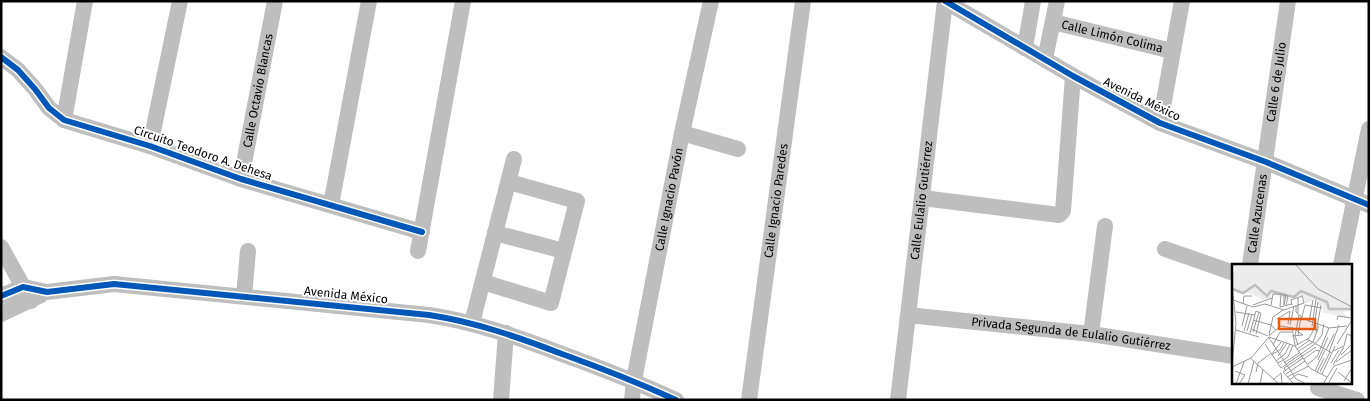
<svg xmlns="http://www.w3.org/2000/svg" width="1370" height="401" font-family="'Fira Sans',sans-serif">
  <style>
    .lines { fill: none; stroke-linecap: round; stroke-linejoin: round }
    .minor { stroke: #bebebe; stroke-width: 16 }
    .cycleway-casing { stroke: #fff; stroke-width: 9 }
    .cycleway { stroke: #0057b8; stroke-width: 6 }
    .labels { text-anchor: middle; stroke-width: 4; stroke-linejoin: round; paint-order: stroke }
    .street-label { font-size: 12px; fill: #000; stroke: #fff }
    .inset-river { fill: none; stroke: #bfbfbf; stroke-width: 2.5 }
    .inset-road { fill: none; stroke: #999; stroke-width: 1 }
    .view { fill: #e8590c; fill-opacity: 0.15; stroke: #e8590c; stroke-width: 2.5 }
    .inset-edge { fill: none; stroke: #000; stroke-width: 2.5 }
  </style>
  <rect width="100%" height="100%" fill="#fff"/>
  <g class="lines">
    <g class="minor">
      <path d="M945 1 1073 76 1160 123 1266 162 1369 205"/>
      <path id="s1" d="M1053 22 1172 51"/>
      <path d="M1025 48 1033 1"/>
      <path d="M1 57 18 70 35 89 49 108 64 120 150 146 241 179 422 232"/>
      <path d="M1045 59 1057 1"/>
      <path d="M64 120 85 1"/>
      <path d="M1160 123 1182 1"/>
      <path d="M682 133 738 149"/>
      <path d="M150 146 180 1"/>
      <path id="s2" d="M241 179 275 1"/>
      <path d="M922 198 1059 215 1063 211 1073 76"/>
      <path d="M331 205 369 1"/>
      <path d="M495 233 564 251"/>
      <path d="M1 247 31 301"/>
      <path d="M1165 249 1234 273"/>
      <path d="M418 251 463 1"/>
      <path id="s3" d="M1250 265 1288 1"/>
      <path d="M1341 265 1369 129"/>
      <path d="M483 282 551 303 577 201 509 182"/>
      <path d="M1 296 23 287 47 292 114 284 429 315C475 322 518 337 562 354 601 368 639 383 676 400"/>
      <path d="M244 296 248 251"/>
      <path d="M1 314 41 295"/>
      <path id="s4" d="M908 315 1091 334 1234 356"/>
      <path d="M472 323 514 159"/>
      <path d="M1091 334 1105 226"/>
      <path d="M1318 388 1357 400"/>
      <path d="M501 400 506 333"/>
      <path id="s5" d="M632 400 634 380 682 133 711 1"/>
      <path id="s6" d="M749 400 803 1"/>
      <path id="s7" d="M898 400 945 1"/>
    </g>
    <defs>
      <path id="cycleway" d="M945 1 1073 76 1160 123 1266 162 1369 205
        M1 57 18 70 35 89 49 108 64 120 150 146 241 179 422 232
        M1 296 23 287 47 292 114 284 429 315C475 322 518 337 562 354 601 368 639 383 676 400"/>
    </defs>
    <use href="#cycleway" class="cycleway-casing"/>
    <use href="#cycleway" class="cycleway"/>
  </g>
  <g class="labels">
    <g class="street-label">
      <text dy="4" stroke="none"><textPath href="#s1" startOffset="61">Calle Limón Colima</textPath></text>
      <text dy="4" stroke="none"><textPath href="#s3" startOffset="185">Calle 6 de Julio</textPath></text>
      <text dy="4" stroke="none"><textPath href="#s2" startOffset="90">Calle Octavio Blancas</textPath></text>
      <text transform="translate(1142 99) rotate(26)" y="4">Avenida México</text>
      <text transform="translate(203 153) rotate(19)" y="4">Circuito Teodoro A. Dehesa</text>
      <text dy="4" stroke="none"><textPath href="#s5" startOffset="204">Calle Ignacio Pavón</textPath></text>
      <text dy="4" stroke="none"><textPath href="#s6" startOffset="201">Calle Ignacio Paredes</textPath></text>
      <text dy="4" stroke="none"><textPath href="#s7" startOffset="201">Calle Eulalio Gutiérrez</textPath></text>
      <text dy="4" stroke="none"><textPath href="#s3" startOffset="52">Calle Azucenas</textPath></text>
      <text transform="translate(346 295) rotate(6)" y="4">Avenida México</text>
      <text dy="4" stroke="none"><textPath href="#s4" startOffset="164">Privada Segunda de Eulalio Gutiérrez</textPath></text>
    </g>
  </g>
  <g transform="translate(1232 264)">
    <rect width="120" height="120" fill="#fff"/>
    <path d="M0 0H120V47L110 48 118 55 90 48 91 41H86L85 35 73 40 71 30 58 36 39 30V34L31 36 20 30 5 29 0 26V19L4 17H0V11L4 4Z" fill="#ececec"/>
    <path class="inset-river" d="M1 25 11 29 23 21 35 32 39 27 62 33 69 27 95 38 97 45H120"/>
    <path class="inset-road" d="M63 0 86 25 120 43M0 21 4 59 0 101M49 30 48 43 60 40M52 30V41L54 31M66 34V49M1 36 21 43M11 40 12 32H20M21 41 40 34M39 41 41 30H46L56 32 54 42M60 41 59 36 70 32M64 41V48L72 55 97 64M21 43 33 40 52 46 72 39 70 31M4 48 23 51M70 53 73 41 90 44M45 55 58 47 56 60M21 56 39 61 44 66M105 56 106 52 120 54M77 58 81 36M58 61 62 42M10 62 15 42M80 62 84 35M60 63 63 81M19 65 36 72M4 66 27 73M12 67 17 49M15 67 20 50M21 68 27 48M18 69 24 47 29 49M84 69 89 41M24 70 29 49M37 71 41 53 51 46M37 72 48 62 61 64 71 71 60 72M66 72 69 52M37 73 63 82 75 100M37 74 64 115 74 120M75 75 100 89M50 77 39 91 48 86 52 79M84 79 90 71 92 60M33 80 49 104 69 90M105 80 120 56M41 81 48 68H60M66 81 63 72 67 51M63 82 77 74 81 67 86 38M65 85 78 76M94 86 102 70M67 87 81 78 87 62M101 87 112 82 115 70 120 72M97 88 107 61M69 90 84 79M109 91 120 80M46 92 55 79M18 94 47 120M72 95 84 86 87 87M86 96 96 73M44 97 53 90 58 80M104 98 120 86M46 99 56 93 61 81M52 99 67 89M74 99 79 105 95 113M99 99 107 86M76 100 85 93 97 64 115 62M101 101 112 83M0 103 19 94 37 73M3 107 13 111 7 120M54 107 52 104 84 83M83 107 93 86M24 108 26 99 38 90M85 108 92 94M88 108 98 88M106 108 120 119M54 110 73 97M90 110 103 82M55 113 77 102M41 116 49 109 50 120M57 116 66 110 76 113M112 117 120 104M4 120 12 98M16 120 22 97M28 120 31 105M62 120 51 108 71 94M91 120 102 102 120 96M96 120 105 104"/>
    <path class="view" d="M47 55H83V65H47Z"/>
    <rect width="120" height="120" class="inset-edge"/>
  </g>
  <rect width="1370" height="401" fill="none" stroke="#000000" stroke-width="5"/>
</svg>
